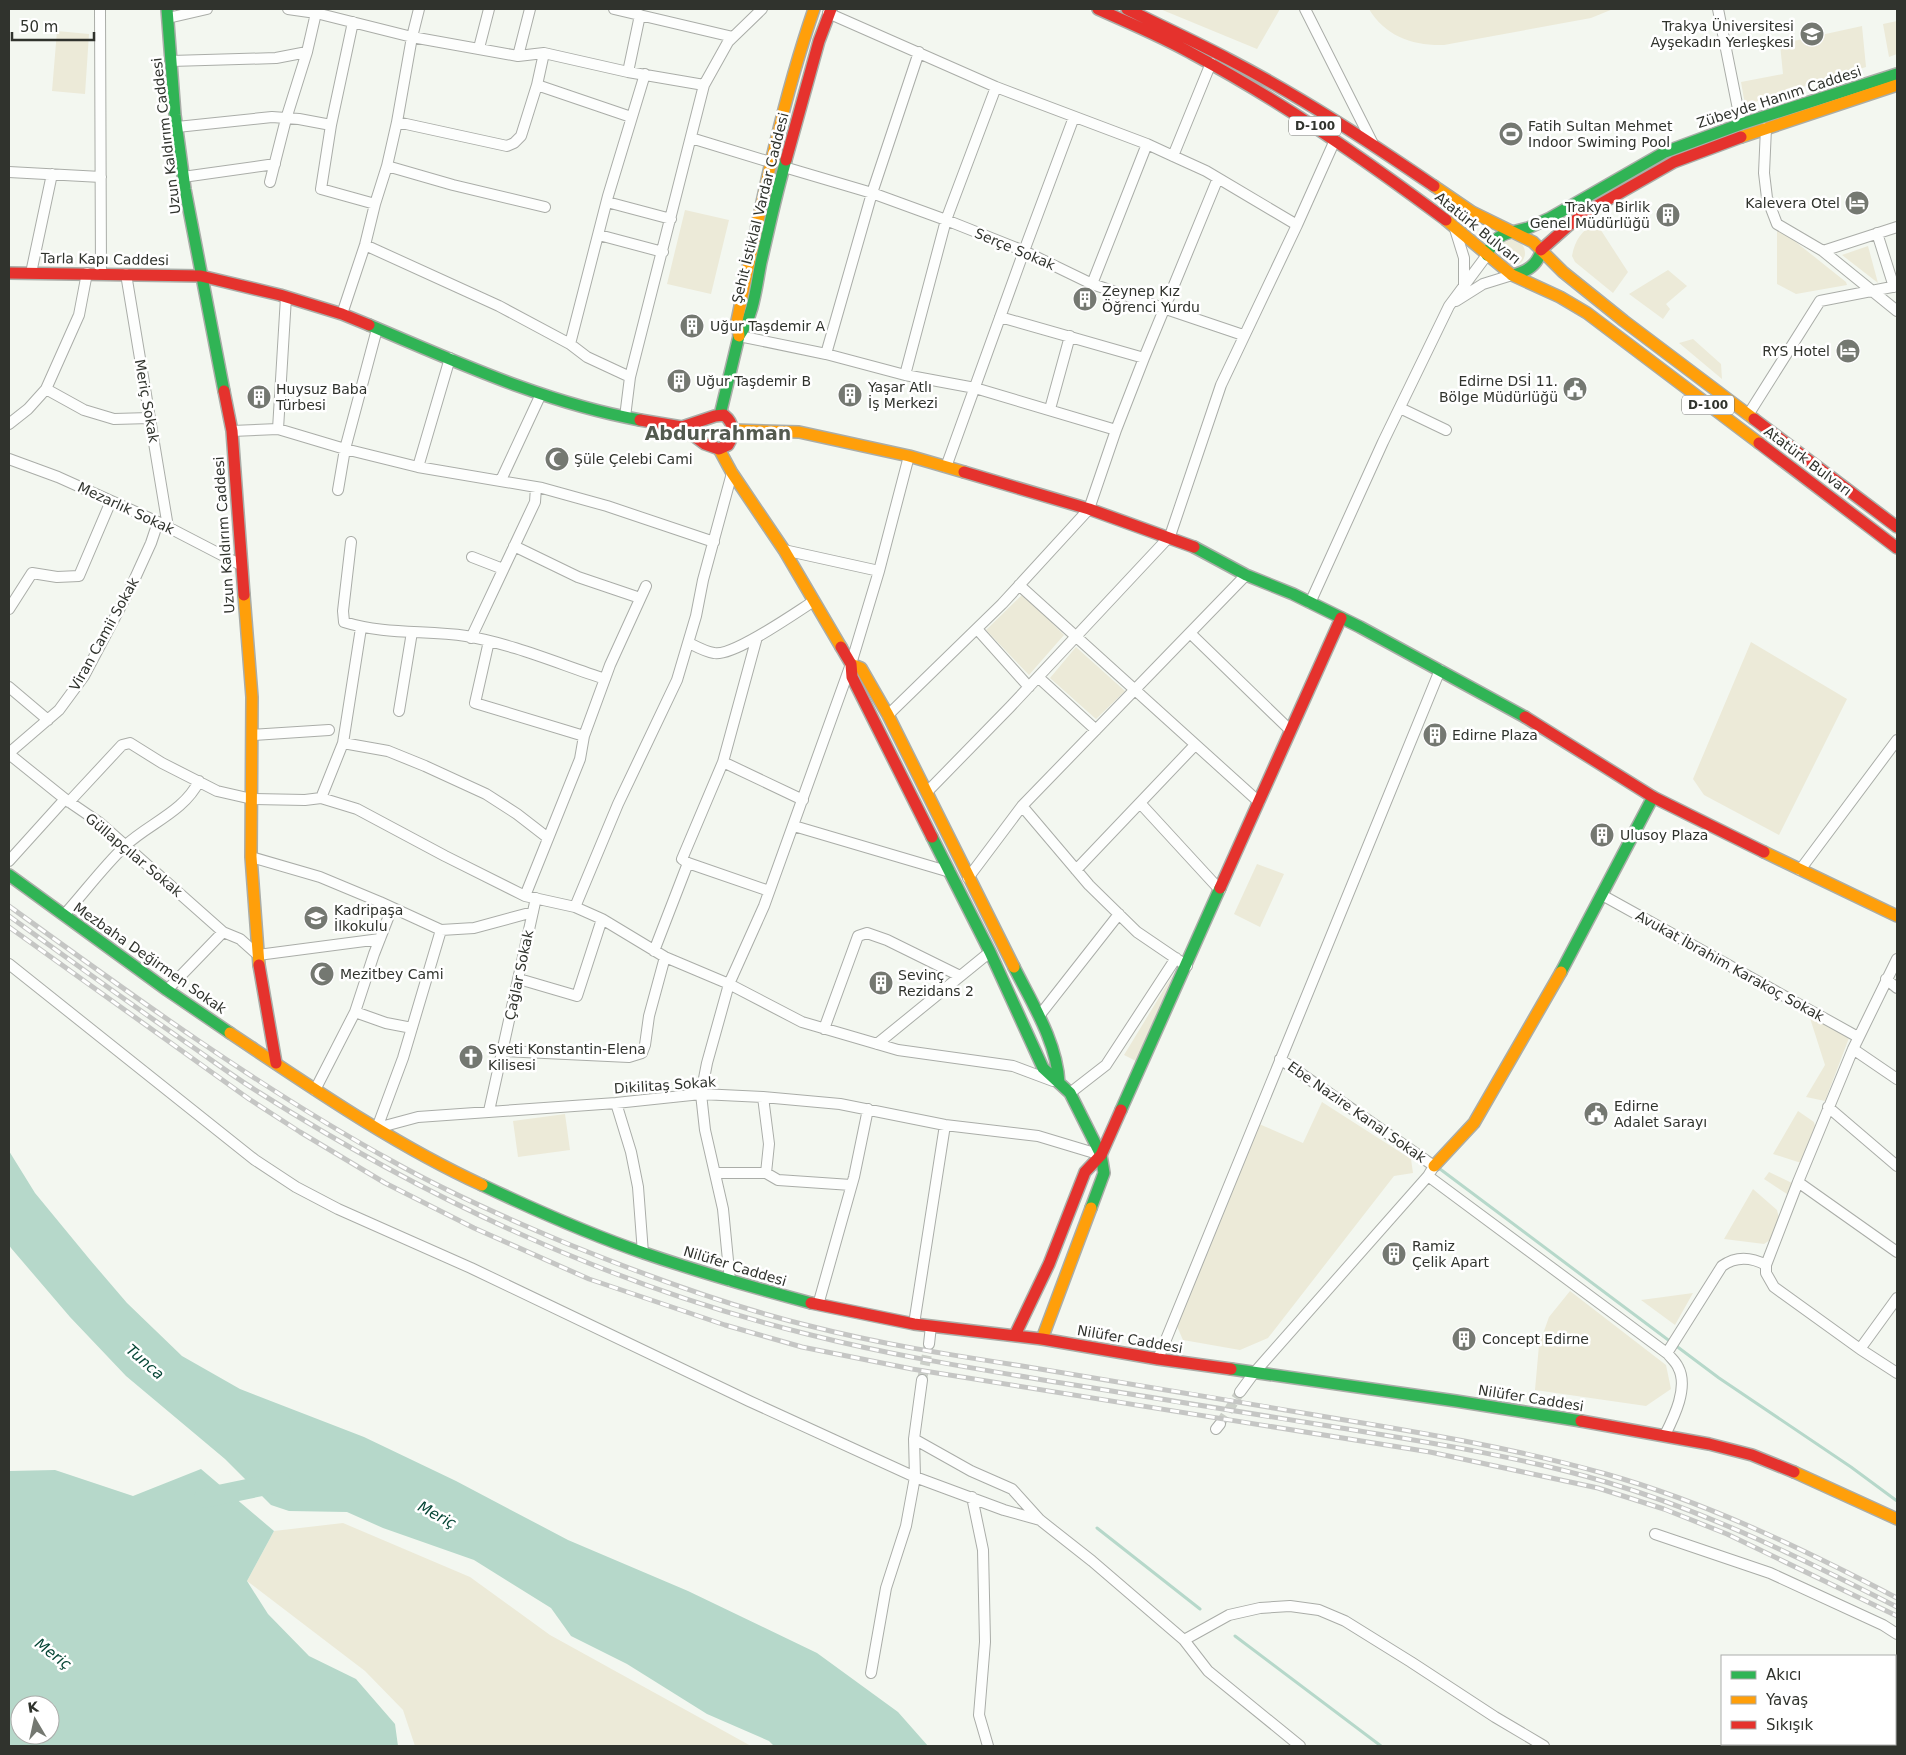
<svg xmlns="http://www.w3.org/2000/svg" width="1906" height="1755" font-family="'DejaVu Sans',sans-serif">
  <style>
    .green { fill: #ecead8 }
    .water { fill: #b6d8ca; fill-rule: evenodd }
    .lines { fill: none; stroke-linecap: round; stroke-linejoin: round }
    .stream { stroke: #b6d8ca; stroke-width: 3 }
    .river { stroke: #b6d8ca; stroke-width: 20 }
    .street-tunnel { stroke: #ccd0c9; stroke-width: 10; stroke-dasharray: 10 5; stroke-linecap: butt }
    .street-casing { stroke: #aaada8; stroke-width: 12 }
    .fast-casing { stroke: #aaada8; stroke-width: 14 }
    .slow-casing { stroke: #aaada8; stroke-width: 14 }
    .jam-casing { stroke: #aaada8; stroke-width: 14 }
    .street { stroke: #fdfefd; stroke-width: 10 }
    .fast { stroke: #30b455; stroke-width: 11 }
    .slow { stroke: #ff9f0a; stroke-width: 11 }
    .jam { stroke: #e5322d; stroke-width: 11 }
    .rail-casing { stroke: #c5c6c4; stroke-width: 5 }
    .rail { stroke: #fff; stroke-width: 3; stroke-dasharray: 9; stroke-linecap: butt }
    .labels { text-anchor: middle; stroke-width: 5; stroke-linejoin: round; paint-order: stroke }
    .shield { fill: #fff; stroke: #6e706c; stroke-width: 1 }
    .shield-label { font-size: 12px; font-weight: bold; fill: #30332d }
    .poi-label { font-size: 14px; fill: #30332d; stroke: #fff; text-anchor: start }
    .street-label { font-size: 14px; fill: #30332d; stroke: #fff }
    .water-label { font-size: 15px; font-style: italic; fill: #064636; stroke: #fff }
    .district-label { font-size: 19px; font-weight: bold; fill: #535a4f; stroke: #fff }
  </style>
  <rect width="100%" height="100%" fill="#f3f7f0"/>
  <path class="green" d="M1160 9H1280L1257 49Z
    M1369 9H1613L1591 18 1444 45C1413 46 1385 36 1369 9Z
    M1897 21V54L1889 57 1883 24Z
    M1862 26 1866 67 1745 105 1741 82 1783 74 1780 44Z
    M57 31 89 34 85 94 52 91Z
    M685 210 729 220 711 294 667 284Z
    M1595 221 1628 272 1613 293 1575 262 1572 256C1575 239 1582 232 1595 221Z
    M1777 227 1846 282 1847 285 1796 294 1777 284Z
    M1499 253a13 13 0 1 1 26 0a13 13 0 1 1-26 0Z
    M1868 246 1878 283 1842 255Z
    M1668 270 1687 286 1666 304 1670 309 1663 319 1629 294Z
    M1693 339 1721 364 1722 379 1679 343Z
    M1023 594 1064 635 1029 675 986 630Z
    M1751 642 1847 699 1779 835 1704 795 1693 779Z
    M1076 647 1125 691 1096 719 1050 678Z
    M1257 864 1284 874 1260 927 1234 914Z
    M1174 973 1136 1061 1124 1055Z
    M1809 1015 1849 1038 1825 1101 1806 1097 1825 1065Z
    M1322 1102 1411 1159 1413 1173 1394 1176 1268 1338 1240 1350 1183 1340 1176 1324 1259 1124 1303 1143Z
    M1798 1111 1814 1122 1815 1126 1801 1162H1798L1773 1154Z
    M565 1114 570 1150 518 1157 513 1121Z
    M1769 1172 1792 1183 1787 1194 1764 1179Z
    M1753 1189 1777 1210 1779 1218 1770 1240 1764 1244 1724 1239Z
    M1570 1291 1666 1365 1671 1389 1646 1406 1535 1390 1539 1345 1549 1317Z
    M1693 1293 1675 1325 1641 1300Z
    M343 1523 470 1577 550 1635 751 1746H415L403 1710 365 1671 247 1581 274 1531Z"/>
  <path class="water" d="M9 1151 35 1193 91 1261 127 1303 182 1356 240 1389 364 1437 456 1481 568 1540 688 1591 817 1653 898 1712 928 1746H774L769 1741 707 1714 627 1664 571 1636 551 1608 474 1560 383 1528 347 1512 289 1511 271 1505 225 1459 126 1376 70 1317 11 1248 9 1245Z
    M201 1469 274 1531 247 1581 268 1614 309 1656 356 1679 395 1724 398 1746H9V1471L55 1470 133 1496ZM20 1705H50V1735H20Z"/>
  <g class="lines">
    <path class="stream" d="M1440 1169 1719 1378 1851 1467 1897 1501
      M1097 1528 1200 1609
      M1235 1636 1381 1746"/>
    <path class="river" d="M204 1498 281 1482"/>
    <path class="street-tunnel" d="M922 1380 929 1344
      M1220 1424 1240 1392"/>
    <defs>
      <path id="street" d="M100 9 101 273
        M288 9 316 13 412 37 518 56 544 53 628 72 704 85
        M614 9 733 37
        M1305 9 1372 142
        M1718 9 1741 124
        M828 13 996 87 1147 144 1173 156 1206 171 1297 225
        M168 18 207 9
        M353 22 331 125 321 189 375 204
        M479 48 489 9
        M518 56 530 9
        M171 61 276 58 307 52 316 13
        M628 72 640 15
        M537 85 631 117
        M397 122 412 37 419 9
        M177 127 272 117 299 119 331 125
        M1766 128 1764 173 1767 198 1777 224 1823 251 1897 311
        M691 138 770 162
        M1173 156 1211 63
        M387 166 453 185 545 207
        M784 167 872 193 946 220 1024 251 1092 284 1243 335
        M9 172 101 177
        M183 177 275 164
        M270 182 286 119 307 52
        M607 202 671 219
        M1455 229 1464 258V285
        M1877 233 1894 287
        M599 235 663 252
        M365 245 499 306 570 344
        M1823 251 1897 227
        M31 273 52 174
        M126 274 168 527
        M1092 284 1147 144
        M1456 301 1483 284 1512 275
        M342 314 365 245 375 204 387 166 397 122 507 146 514 143 521 136 537 85 544 53
        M1000 317 1144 358
        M739 336 826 354 905 375 975 388 1116 430
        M826 354 872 193 919 52
        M905 375 946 220 996 87
        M630 377 587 357 570 344 608 196 645 74
        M46 389 84 410 114 419 150 418
        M1400 408 1446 430
        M1050 409 1070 336
        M1748 415 1820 301 1897 286
        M625 417 630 377 704 85 728 42 762 9
        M9 424 28 409 46 389 79 315 87 273
        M278 429 286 297
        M232 431 278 429 345 449 418 467 542 488 607 506 714 542
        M9 459 58 477 158 522 241 565
        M418 467 450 358
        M946 467 1024 251 1074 117
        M501 480 541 394
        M338 490 345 449 377 329
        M351 542 343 611 344 622C385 635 425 630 466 636 513 644 559 664 605 679
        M514 546 578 577 640 598
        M784 550 879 571
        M472 557 503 569
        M1019 585 1259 802
        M1310 603 1383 442 1449 306 1487 255
        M9 609 32 573 57 577 79 576 111 501
        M977 629 1029 687
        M1190 633 1290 730
        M757 637 723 762 803 800
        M471 638 535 502 536 487
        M489 641 475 703 584 736
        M689 643C697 647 706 652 714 653 733 657 795 613 814 601
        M1038 677 1096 730
        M9 687 48 720
        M399 711 412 632
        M888 715 1002 604 1089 509 1116 430 1144 358 1218 178
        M252 735 329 730
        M343 743 388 751 425 766 486 794 517 814 548 838
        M9 753 59 710 84 676 131 587 151 543 158 522
        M9 754 65 799 100 823 223 932 240 939 258 955 380 939
        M927 792 1010 707 1170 536 1221 385 1297 225 1335 140
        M321 798 343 743 361 628
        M69 802 122 745 130 743 162 763 217 791 252 799 305 800 321 798 357 809 445 856 525 896 575 907 602 919 665 957 729 984 802 1022 898 1050 1013 1066 1053 1081
        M1140 803 1220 890
        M1022 806 1089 885 1137 932 1187 966
        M794 826 950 872
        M251 857 320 877 380 902 441 930 474 928 533 912
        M9 861 65 799
        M688 863 682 859 723 762
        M1076 870 1195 745
        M1800 870 1897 740
        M968 878 1022 806 1246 575
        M1602 895 1858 1037
        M525 896 580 759 584 736 610 665 646 586
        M575 907 618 804 677 680 696 616 703 580 732 473
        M64 915C84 893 103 867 125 846 148 824 184 812 199 781
        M654 951 688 863 769 891
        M1897 959 1853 1049 1798 1182 1766 1265V1273L1774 1287 1860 1349 1897 1373
        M9 964 255 1160 296 1187 338 1209 471 1268 749 1401 915 1477 1004 1510 1040 1520
        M519 979 577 996 602 919
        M1886 979 1897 988
        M167 990 223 932
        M355 1012 386 1023 412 1028
        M1039 1016 1119 914
        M824 1029 858 936 867 933 887 940 960 976
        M877 1044 990 952
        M1853 1049 1897 1079
        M503 1051 629 1057 642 1053 645 1045 649 1016 665 957
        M315 1090 355 1012 374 954 392 908
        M1070 1093 1106 1065 1176 958
        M763 1097 769 1144 766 1173
        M616 1103 631 1152 638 1187 643 1253
        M1828 1107 1897 1166
        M489 1111 536 898
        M377 1128 418 1117 616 1103 701 1094 763 1097 840 1104 945 1125 1038 1136 1101 1155
        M377 1128 403 1058 441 930
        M715 1173H766L778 1180 851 1185
        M1428 1176 1668 1354C1671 1358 1676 1362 1678 1367 1689 1387 1674 1417 1665 1435
        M1798 1182 1897 1252
        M730 1281 723 1209 705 1130 701 1094 707 1063 729 984 764 906 851 664 879 571 909 456
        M818 1305 854 1177 868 1109
        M914 1324 945 1125
        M929 1344 931 1326
        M1860 1349 1897 1298
        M1667 1353 1722 1266C1736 1256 1751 1257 1766 1265
        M1158 1359 1440 670
        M1240 1392 1254 1373 1428 1176 1434 1166 1280 1059
        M1216 1429 1220 1424
        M914 1439 971 1471 1012 1489 1040 1520 1092 1561 1184 1640 1208 1671 1300 1746
        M972 1497 983 1550 985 1642 979 1715 988 1746
        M1655 1534 1770 1573 1883 1625 1897 1634
        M1184 1640 1229 1615 1260 1608 1290 1606 1319 1610 1345 1621 1411 1662 1495 1717 1544 1746
        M871 1673 886 1588 906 1526 915 1477 914 1439 922 1380"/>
      <path id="fast" d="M167 9 175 115 185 189 224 391
        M1512 232 1528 228 1550 218 1665 152 1741 124 1897 74
        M1487 255C1492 242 1498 235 1512 232
        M1512 275C1527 272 1538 265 1541 250
        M369 325C457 362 545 403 640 420
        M720 415 739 336C754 315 756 287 761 262 769 228 776 194 786 160
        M1194 547 1246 575 1293 594 1360 627 1525 717
        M932 837 990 952 1043 1068 1070 1093 1101 1155 1104 1173 1091 1208
        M9 875 167 990 230 1033
        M1014 967C1032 1003 1057 1042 1059 1083
        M1561 972 1653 797
        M1121 1110 1220 888
        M482 1185C535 1210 588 1234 644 1253 699 1272 755 1288 811 1303
        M1231 1369 1456 1401 1581 1421"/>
      <path id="slow" d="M1741 137 1897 85
        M1434 186 1472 212 1533 242 1563 272 1624 321 1754 419
        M1446 220 1512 275 1560 297 1587 313 1759 443
        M739 336 737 321C759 216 779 111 814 9
        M733 430 799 432 909 456 964 472
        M719 449 732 473 784 550 841 647
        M244 595 252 697 251 857 259 965
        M851 664 861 668 888 715 1014 967
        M1764 852 1897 916
        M230 1033C311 1087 393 1144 482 1185
        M1434 1166 1474 1123 1561 972
        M1042 1339 1091 1208
        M1794 1472 1897 1519"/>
      <path id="jam" d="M1098 9C1129 23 1161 36 1191 53 1281 101 1364 159 1446 220
        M1127 9C1161 26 1196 42 1230 60 1301 97 1368 141 1434 186
        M786 160 819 41 831 9
        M1541 250 1569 225 1588 211 1674 162 1741 137
        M9 273 201 276 280 295 342 314 369 325
        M224 391 232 431 244 595
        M1754 419 1897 527
        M640 420 682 427 715 416 724 415C734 423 735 434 728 445L719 449 705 444 682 427
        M1759 443 1897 548
        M964 472 1089 509 1194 547
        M841 647 851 664 852 677 932 837
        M1525 717 1653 797 1764 852
        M1220 888 1341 618
        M259 965 276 1063
        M811 1303 914 1324 1042 1339 1158 1359 1231 1369
        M1015 1335 1049 1264 1085 1172 1101 1155 1121 1110
        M1581 1421 1709 1444 1752 1455 1794 1472"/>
    </defs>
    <use href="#street" class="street-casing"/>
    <use href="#fast" class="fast-casing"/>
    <use href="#slow" class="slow-casing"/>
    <use href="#jam" class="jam-casing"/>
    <use href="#street" class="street"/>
    <use href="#fast" class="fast"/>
    <use href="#slow" class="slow"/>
    <use href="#jam" class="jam"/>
    <defs>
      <path id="rail" d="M9 906C133 996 258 1087 392 1161 449 1193 508 1219 568 1244 647 1276 728 1306 810 1326 880 1344 951 1355 1022 1366 1119 1382 1217 1398 1315 1415 1412 1431 1510 1447 1606 1474 1708 1503 1803 1549 1897 1598
        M9 916C67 958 125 1000 184 1041 209 1058 234 1077 260 1093 430 1201 615 1287 811 1335 894 1356 978 1369 1062 1383 1153 1398 1244 1413 1335 1427 1426 1442 1518 1456 1606 1482 1708 1512 1803 1559 1897 1607
        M9 927 249 1099 300 1132 385 1183 474 1228 589 1279 725 1325 802 1347 912 1369 1430 1452 1598 1488 1664 1509 1727 1534 1897 1616"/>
    </defs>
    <use href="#rail" class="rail-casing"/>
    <use href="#rail" class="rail"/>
  </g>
  <defs>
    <symbol id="university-disc" viewBox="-11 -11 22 22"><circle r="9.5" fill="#747871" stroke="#fff"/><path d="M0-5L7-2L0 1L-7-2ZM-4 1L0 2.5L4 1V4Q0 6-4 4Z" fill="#fff"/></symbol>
    <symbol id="stadium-disc" viewBox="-11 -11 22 22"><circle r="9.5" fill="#747871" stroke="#fff"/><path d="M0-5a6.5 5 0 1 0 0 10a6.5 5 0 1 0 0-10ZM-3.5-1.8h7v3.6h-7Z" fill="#fff"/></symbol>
    <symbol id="hotel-disc" viewBox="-11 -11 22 22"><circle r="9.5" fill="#747871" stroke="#fff"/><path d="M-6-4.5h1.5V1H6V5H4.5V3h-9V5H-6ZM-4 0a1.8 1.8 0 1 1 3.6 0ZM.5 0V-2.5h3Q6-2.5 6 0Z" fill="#fff"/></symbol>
    <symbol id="building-disc" viewBox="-11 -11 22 22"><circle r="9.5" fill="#747871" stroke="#fff"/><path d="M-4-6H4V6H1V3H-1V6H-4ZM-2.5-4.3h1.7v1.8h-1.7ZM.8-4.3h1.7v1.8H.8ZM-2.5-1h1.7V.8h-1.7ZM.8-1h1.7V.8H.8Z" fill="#fff"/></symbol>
    <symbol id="civic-disc" viewBox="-11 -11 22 22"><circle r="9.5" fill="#747871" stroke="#fff"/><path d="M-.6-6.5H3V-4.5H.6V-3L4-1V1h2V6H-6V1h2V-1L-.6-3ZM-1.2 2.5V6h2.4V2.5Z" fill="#fff"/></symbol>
    <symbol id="mosque-disc" viewBox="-11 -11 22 22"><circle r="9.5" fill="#747871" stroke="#fff"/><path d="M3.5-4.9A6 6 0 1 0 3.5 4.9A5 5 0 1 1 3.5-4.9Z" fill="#fff"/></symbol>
    <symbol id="school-disc" viewBox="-11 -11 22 22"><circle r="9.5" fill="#747871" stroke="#fff"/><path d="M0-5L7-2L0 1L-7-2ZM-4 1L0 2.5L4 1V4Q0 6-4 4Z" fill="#fff"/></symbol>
    <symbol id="church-disc" viewBox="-11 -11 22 22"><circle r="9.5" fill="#747871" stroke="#fff"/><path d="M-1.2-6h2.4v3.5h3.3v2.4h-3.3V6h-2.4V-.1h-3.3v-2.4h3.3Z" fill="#fff"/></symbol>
  </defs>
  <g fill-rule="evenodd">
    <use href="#university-disc" x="1798" y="20" width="28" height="28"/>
    <use href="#stadium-disc" x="1497" y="120" width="28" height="28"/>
    <use href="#hotel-disc" x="1843" y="189" width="28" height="28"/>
    <use href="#building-disc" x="1654" y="201" width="28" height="28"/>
    <use href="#building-disc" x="1071" y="285" width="28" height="28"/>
    <use href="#building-disc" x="678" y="312" width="28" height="28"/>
    <use href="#hotel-disc" x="1834" y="337" width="28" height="28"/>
    <use href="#building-disc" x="665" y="367" width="28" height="28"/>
    <use href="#civic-disc" x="1561" y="375" width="28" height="28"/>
    <use href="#building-disc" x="836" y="381" width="28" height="28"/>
    <use href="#building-disc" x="245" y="383" width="28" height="28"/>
    <use href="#mosque-disc" x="543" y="445" width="28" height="28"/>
    <use href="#building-disc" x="1421" y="721" width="28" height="28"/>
    <use href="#building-disc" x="1588" y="821" width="28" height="28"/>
    <use href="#school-disc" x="302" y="904" width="28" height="28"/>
    <use href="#mosque-disc" x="308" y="960" width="28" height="28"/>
    <use href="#building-disc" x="867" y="969" width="28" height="28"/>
    <use href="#church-disc" x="457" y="1043" width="28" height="28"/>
    <use href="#civic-disc" x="1582" y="1100" width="28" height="28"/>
    <use href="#building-disc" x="1380" y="1240" width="28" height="28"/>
    <use href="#building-disc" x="1450" y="1325" width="28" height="28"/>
  </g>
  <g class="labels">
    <g class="shield">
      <rect x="1289" y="116.5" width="52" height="19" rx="4"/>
      <rect x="1682" y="395.5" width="52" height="19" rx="4"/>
    </g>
    <g class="shield-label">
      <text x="1315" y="130">D-100</text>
      <text x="1708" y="409">D-100</text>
    </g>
    <g class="poi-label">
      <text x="1794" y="31" text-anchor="end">Trakya Üniversitesi<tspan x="1794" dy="16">Ayşekadın Yerleşkesi</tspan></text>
      <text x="1528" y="131">Fatih Sultan Mehmet<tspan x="1528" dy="16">Indoor Swiming Pool</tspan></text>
      <text x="1840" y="208" text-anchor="end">Kalevera Otel</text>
      <text x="1650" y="212" text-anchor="end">Trakya Birlik<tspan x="1650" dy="16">Genel Müdürlüğü</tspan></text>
      <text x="1102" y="296">Zeynep Kız<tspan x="1102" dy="16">Öğrenci Yurdu</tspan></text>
      <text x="710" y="331">Uğur Taşdemir A</text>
      <text x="1830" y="356" text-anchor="end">RYS Hotel</text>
      <text x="696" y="386">Uğur Taşdemir B</text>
      <text x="1558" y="386" text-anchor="end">Edirne DSİ 11.<tspan x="1558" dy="16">Bölge Müdürlüğü</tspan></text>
      <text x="868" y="392">Yaşar Atlı<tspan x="868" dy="16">İş Merkezi</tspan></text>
      <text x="276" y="394">Huysuz Baba<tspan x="276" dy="16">Türbesi</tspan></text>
      <text x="574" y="464">Şüle Çelebi Cami</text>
      <text x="1452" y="740">Edirne Plaza</text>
      <text x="1620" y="840">Ulusoy Plaza</text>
      <text x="334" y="915">Kadripaşa<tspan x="334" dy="16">İlkokulu</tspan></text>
      <text x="340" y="979">Mezitbey Cami</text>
      <text x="898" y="980">Sevinç<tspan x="898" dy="16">Rezidans 2</tspan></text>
      <text x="488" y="1054">Sveti Konstantin-Elena<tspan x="488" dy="16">Kilisesi</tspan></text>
      <text x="1614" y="1111">Edirne<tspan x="1614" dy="16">Adalet Sarayı</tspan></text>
      <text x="1412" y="1251">Ramiz<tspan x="1412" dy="16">Çelik Apart</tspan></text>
      <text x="1482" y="1344">Concept Edirne</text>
    </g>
    <g class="street-label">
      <text transform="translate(1779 97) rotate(-18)" y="5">Zübeyde Hanım Caddesi</text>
      <text transform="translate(166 136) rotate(-97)" y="5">Uzun Kaldırım Caddesi</text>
      <text transform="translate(760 208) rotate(-76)" y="5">Şehit İstiklal Vardar Caddesi</text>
      <text transform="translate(1478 228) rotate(39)" y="5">Atatürk Bulvarı</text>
      <text transform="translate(1015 249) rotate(23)" y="5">Serçe Sokak</text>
      <text transform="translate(105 259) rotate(1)" y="5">Tarla Kapı Caddesi</text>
      <text transform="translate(147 401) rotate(80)" y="5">Meriç Sokak</text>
      <text transform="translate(1808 461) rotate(37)" y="5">Atatürk Bulvarı</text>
      <text transform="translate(126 508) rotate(25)" y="5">Mezarlık Sokak</text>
      <text transform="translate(224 535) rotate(-94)" y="5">Uzun Kaldırım Caddesi</text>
      <text transform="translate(104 634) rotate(-61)" y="5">Viran Camii Sokak</text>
      <text transform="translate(134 855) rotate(40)" y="5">Güllapçılar Sokak</text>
      <text transform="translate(150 958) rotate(35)" y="5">Mezbaha Değirmen Sokak</text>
      <text transform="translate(1730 966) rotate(29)" y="5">Avukat İbrahim Karakoç Sokak</text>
      <text transform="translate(519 975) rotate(-78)" y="5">Çağlar Sokak</text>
      <text transform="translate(665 1085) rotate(-4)" y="5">Dikilitaş Sokak</text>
      <text transform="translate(1357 1112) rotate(35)" y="5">Ebe Nazire Kanal Sokak</text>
      <text transform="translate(735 1266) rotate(17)" y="5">Nilüfer Caddesi</text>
      <text transform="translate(1130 1339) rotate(10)" y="5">Nilüfer Caddesi</text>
      <text transform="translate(1531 1398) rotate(9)" y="5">Nilüfer Caddesi</text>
    </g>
    <g class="water-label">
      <text transform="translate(145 1362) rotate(41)" y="5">Tunca</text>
      <text transform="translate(437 1515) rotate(28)" y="5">Meriç</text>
      <text transform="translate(53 1654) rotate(37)" y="5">Meriç</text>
    </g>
    <g class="district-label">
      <text x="718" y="440">Abdurrahman</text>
    </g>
  </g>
  <rect width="1906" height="1755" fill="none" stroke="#30332d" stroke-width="20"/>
  <rect x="1721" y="1655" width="175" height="90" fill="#ffffff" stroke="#acadab"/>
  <rect x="1731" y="1671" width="25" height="8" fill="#30b455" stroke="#acadab"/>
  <text x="1766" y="1680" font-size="15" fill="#30332d">Akıcı</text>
  <rect x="1731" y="1696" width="25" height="8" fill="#ff9f0a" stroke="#acadab"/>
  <text x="1766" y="1705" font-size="15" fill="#30332d">Yavaş</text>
  <rect x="1731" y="1721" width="25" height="8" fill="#e5322d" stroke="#acadab"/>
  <text x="1766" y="1730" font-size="15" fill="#30332d">Sıkışık</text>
  <g transform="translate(35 1720) rotate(351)"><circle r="24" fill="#ffffff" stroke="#acadab"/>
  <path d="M0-4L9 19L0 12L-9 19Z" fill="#747871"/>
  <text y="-8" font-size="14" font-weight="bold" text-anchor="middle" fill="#30332d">K</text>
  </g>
  <path d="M12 32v8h82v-8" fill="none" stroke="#30332d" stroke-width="2.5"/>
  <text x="20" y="32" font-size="15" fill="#30332d" stroke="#ffffff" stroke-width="4" paint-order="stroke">50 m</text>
</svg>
